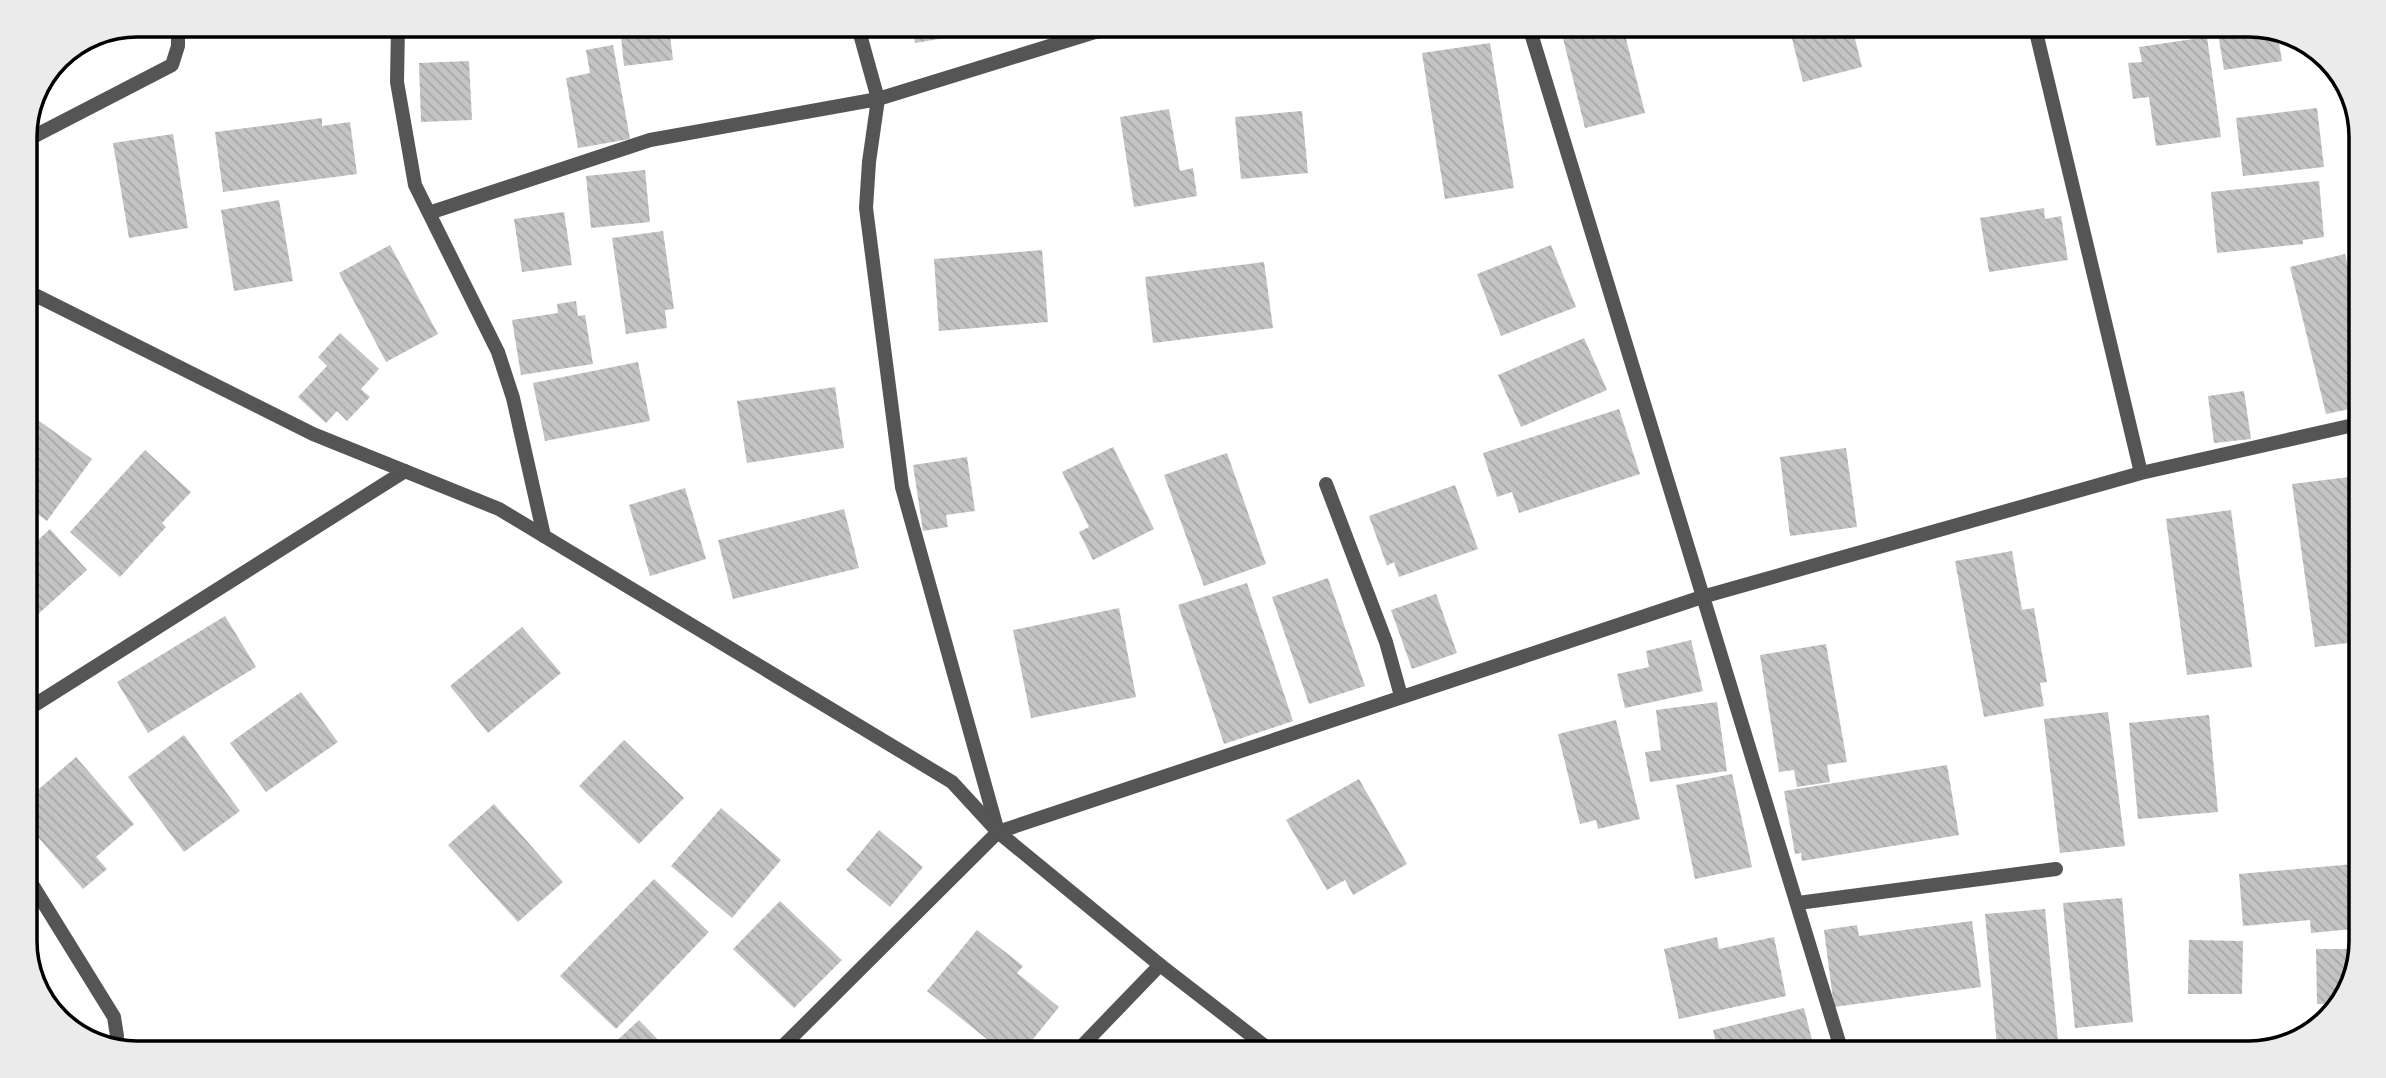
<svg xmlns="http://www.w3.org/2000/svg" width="2386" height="1078" font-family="Quicksand,sans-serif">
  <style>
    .building { fill: url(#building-back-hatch) }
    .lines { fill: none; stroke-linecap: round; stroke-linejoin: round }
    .minor { stroke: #555; stroke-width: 14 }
    .tertiary { stroke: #555; stroke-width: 14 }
    .rim { fill: none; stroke: #000; stroke-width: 3.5 }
  </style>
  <defs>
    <pattern id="building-back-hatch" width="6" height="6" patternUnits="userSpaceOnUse" patternTransform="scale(1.75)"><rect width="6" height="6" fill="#c4c4c4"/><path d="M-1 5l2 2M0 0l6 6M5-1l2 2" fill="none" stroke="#a7a7a7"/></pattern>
  </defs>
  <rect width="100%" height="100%" fill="#fff"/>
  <path class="building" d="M614 26 669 27 673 60 624 66 621 37 616 38Z
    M912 28H999V29L915 43Z
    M1561 30 1624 31 1645 113 1585 128Z
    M1790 31H1853L1862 67 1803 82Z
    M2218 33H2292L2297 40 2279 43 2282 61 2224 70Z
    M2207 37 2221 137 2156 146 2149 97 2133 99 2128 63 2142 62 2139 47Z
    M1490 43 1514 188 1445 199 1422 53Z
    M613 45 630 139 578 148 566 78 590 73 586 50Z
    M469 61 472 120 421 122 419 63Z
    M2317 108 2324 167 2243 176 2236 118Z
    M1169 109 1180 171 1193 168 1197 196 1134 207 1120 117Z
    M1302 111 1308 173 1241 179 1235 117Z
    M322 118V126L350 122 357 174 223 192 215 132Z
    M173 134 188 228 129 238 113 143Z
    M645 170 650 222 591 228 586 176Z
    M2319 181 2324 237 2303 240V244L2217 253 2211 192Z
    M279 200 293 281 234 291 221 210Z
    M2044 208 2045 219 2061 216 2068 260 1989 272 1980 218Z
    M564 212 572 265 522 272 514 219Z
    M663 231 674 309 665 310 667 328 626 334 612 238Z
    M390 245 438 334 386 362 339 273Z
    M1551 245 1576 307 1501 336 1477 274Z
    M1042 250 1048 322 939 331 934 259Z
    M2345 254 2359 315V407L2326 414 2290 267Z
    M1264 262 1273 328 1153 343 1145 277Z
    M576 301 578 316 585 315 593 364 521 375 512 320 558 313 557 304Z
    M340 333 379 369 361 389 370 397 347 421 337 411 326 423 298 397 327 366 318 357Z
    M1584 338 1607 390 1521 427 1498 375Z
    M638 362 650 421 545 441 533 383Z
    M835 387 844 448 747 463 737 401Z
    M2244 391 2251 439 2214 443 2208 396Z
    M1619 409 1640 474 1519 513 1512 492 1497 497 1483 453Z
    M38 420 92 459 47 521 25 505V438Z
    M1113 447 1154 529 1093 560 1079 532 1089 527 1062 472Z
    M1846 448 1857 527 1790 536 1780 457Z
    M145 450 191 492 162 523 166 527 120 577 70 532Z
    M1227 453 1266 564 1204 586 1164 475Z
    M967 457 975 511 946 515 948 527 923 531 913 465Z
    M2358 476 2356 642 2315 647 2292 484Z
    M1455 485 1478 549 1399 577 1394 562 1387 566 1369 516Z
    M685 488 706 559 650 576 629 505Z
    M844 509 859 568 733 599 718 540Z
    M2231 510 2252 667 2187 675 2166 519Z
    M50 529 87 570 25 626V552Z
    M2012 551 2022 610 2034 608 2047 682 2040 683 2044 706 1984 717 1955 561Z
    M1328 578 1365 686 1309 704 1272 597Z
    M1247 583 1293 721 1224 744 1178 605Z
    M1436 594 1457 653 1412 669 1391 610Z
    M1119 608 1136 697 1031 718 1013 630Z
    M225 616 256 667 148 733 117 682Z
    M522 627 561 673 488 733 450 686Z
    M1691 640 1703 691 1625 708 1617 674 1649 667 1646 651Z
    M1826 644 1847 762 1827 765 1830 782 1797 787 1794 770 1779 772 1760 655Z
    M301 692 338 742 266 792 230 743Z
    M1717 702 1727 771 1650 782 1645 752 1661 750 1656 710Z
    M2108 712 2125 846 2060 853 2044 719Z
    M2209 715 2218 812 2138 819 2129 723Z
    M1616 720 1640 819 1598 829 1596 820 1580 824 1558 734Z
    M184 735 240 811 184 852 128 777Z
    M624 740 684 798 639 844 579 786Z
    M76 757 134 824 96 857 107 869 83 889 25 822V801Z
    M1947 765 1959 835 1802 861 1801 853 1795 854 1784 791Z
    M1732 774 1752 867 1695 879 1676 785Z
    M1359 779 1407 864 1353 895 1345 880 1327 890 1286 820Z
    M494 804 563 882 518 922 448 845Z
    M721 808 781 860 732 918 671 866Z
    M879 830 923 867 890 907 846 870Z
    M2354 864 2353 929 2311 933 2310 920 2243 926 2239 874Z
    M654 879 709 932 616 1029 560 976Z
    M2122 898 2133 1022 2075 1028 2063 903Z
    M780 901 842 960 794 1008 733 949Z
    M2045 909 2058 1041 1997 1046 1985 914Z
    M1972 921 1981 987 1834 1007 1824 930 1857 925 1859 936Z
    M977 930 1023 966 1017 973 1059 1007 1025 1049 998 1048 927 991Z
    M1717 937 1719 949 1774 937 1786 996 1679 1019 1664 949Z
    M2189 940 2243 941 2242 994H2188Z
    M2316 949H2353V984L2337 1004H2317Z
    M27 950 50 990 42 994 26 951Z
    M1804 1008 1815 1052 1718 1051 1713 1030Z
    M639 1020 665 1047H610Z
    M1979 1040 1980 1052H1908V1051Z"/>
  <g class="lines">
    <path class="minor" d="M398 26 397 82 415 185 498 352 513 398 544 536
      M1530 30 1842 1052
      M2036 32 2141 473
      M25 141 172 65 178 46V25
      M429 213 650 140 878 99 858 27
      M1326 484 1386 642 1401 696
      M25 711 405 471
      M998 832 902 487 866 208 869 162 878 99 1095 32 1120 28
      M25 873 114 1017 117 1036 114 1045
      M1798 903 2056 869
      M781 1048 998 832 1702 597 2141 473 2358 424
      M1079 1049 1160 965"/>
    <path class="tertiary" d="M25 290 313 434 499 509 952 782 998 832 1160 965 1270 1050"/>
  </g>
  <path d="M0 0H2386V1078H0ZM137 37H2249A100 100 0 0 1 2349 137V941A100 100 0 0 1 2249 1041H137A100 100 0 0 1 37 941V137A100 100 0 0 1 137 37Z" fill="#ebebeb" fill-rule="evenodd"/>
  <path class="rim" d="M137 37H2249A100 100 0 0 1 2349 137V941A100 100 0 0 1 2249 1041H137A100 100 0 0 1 37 941V137A100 100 0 0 1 137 37Z"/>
</svg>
